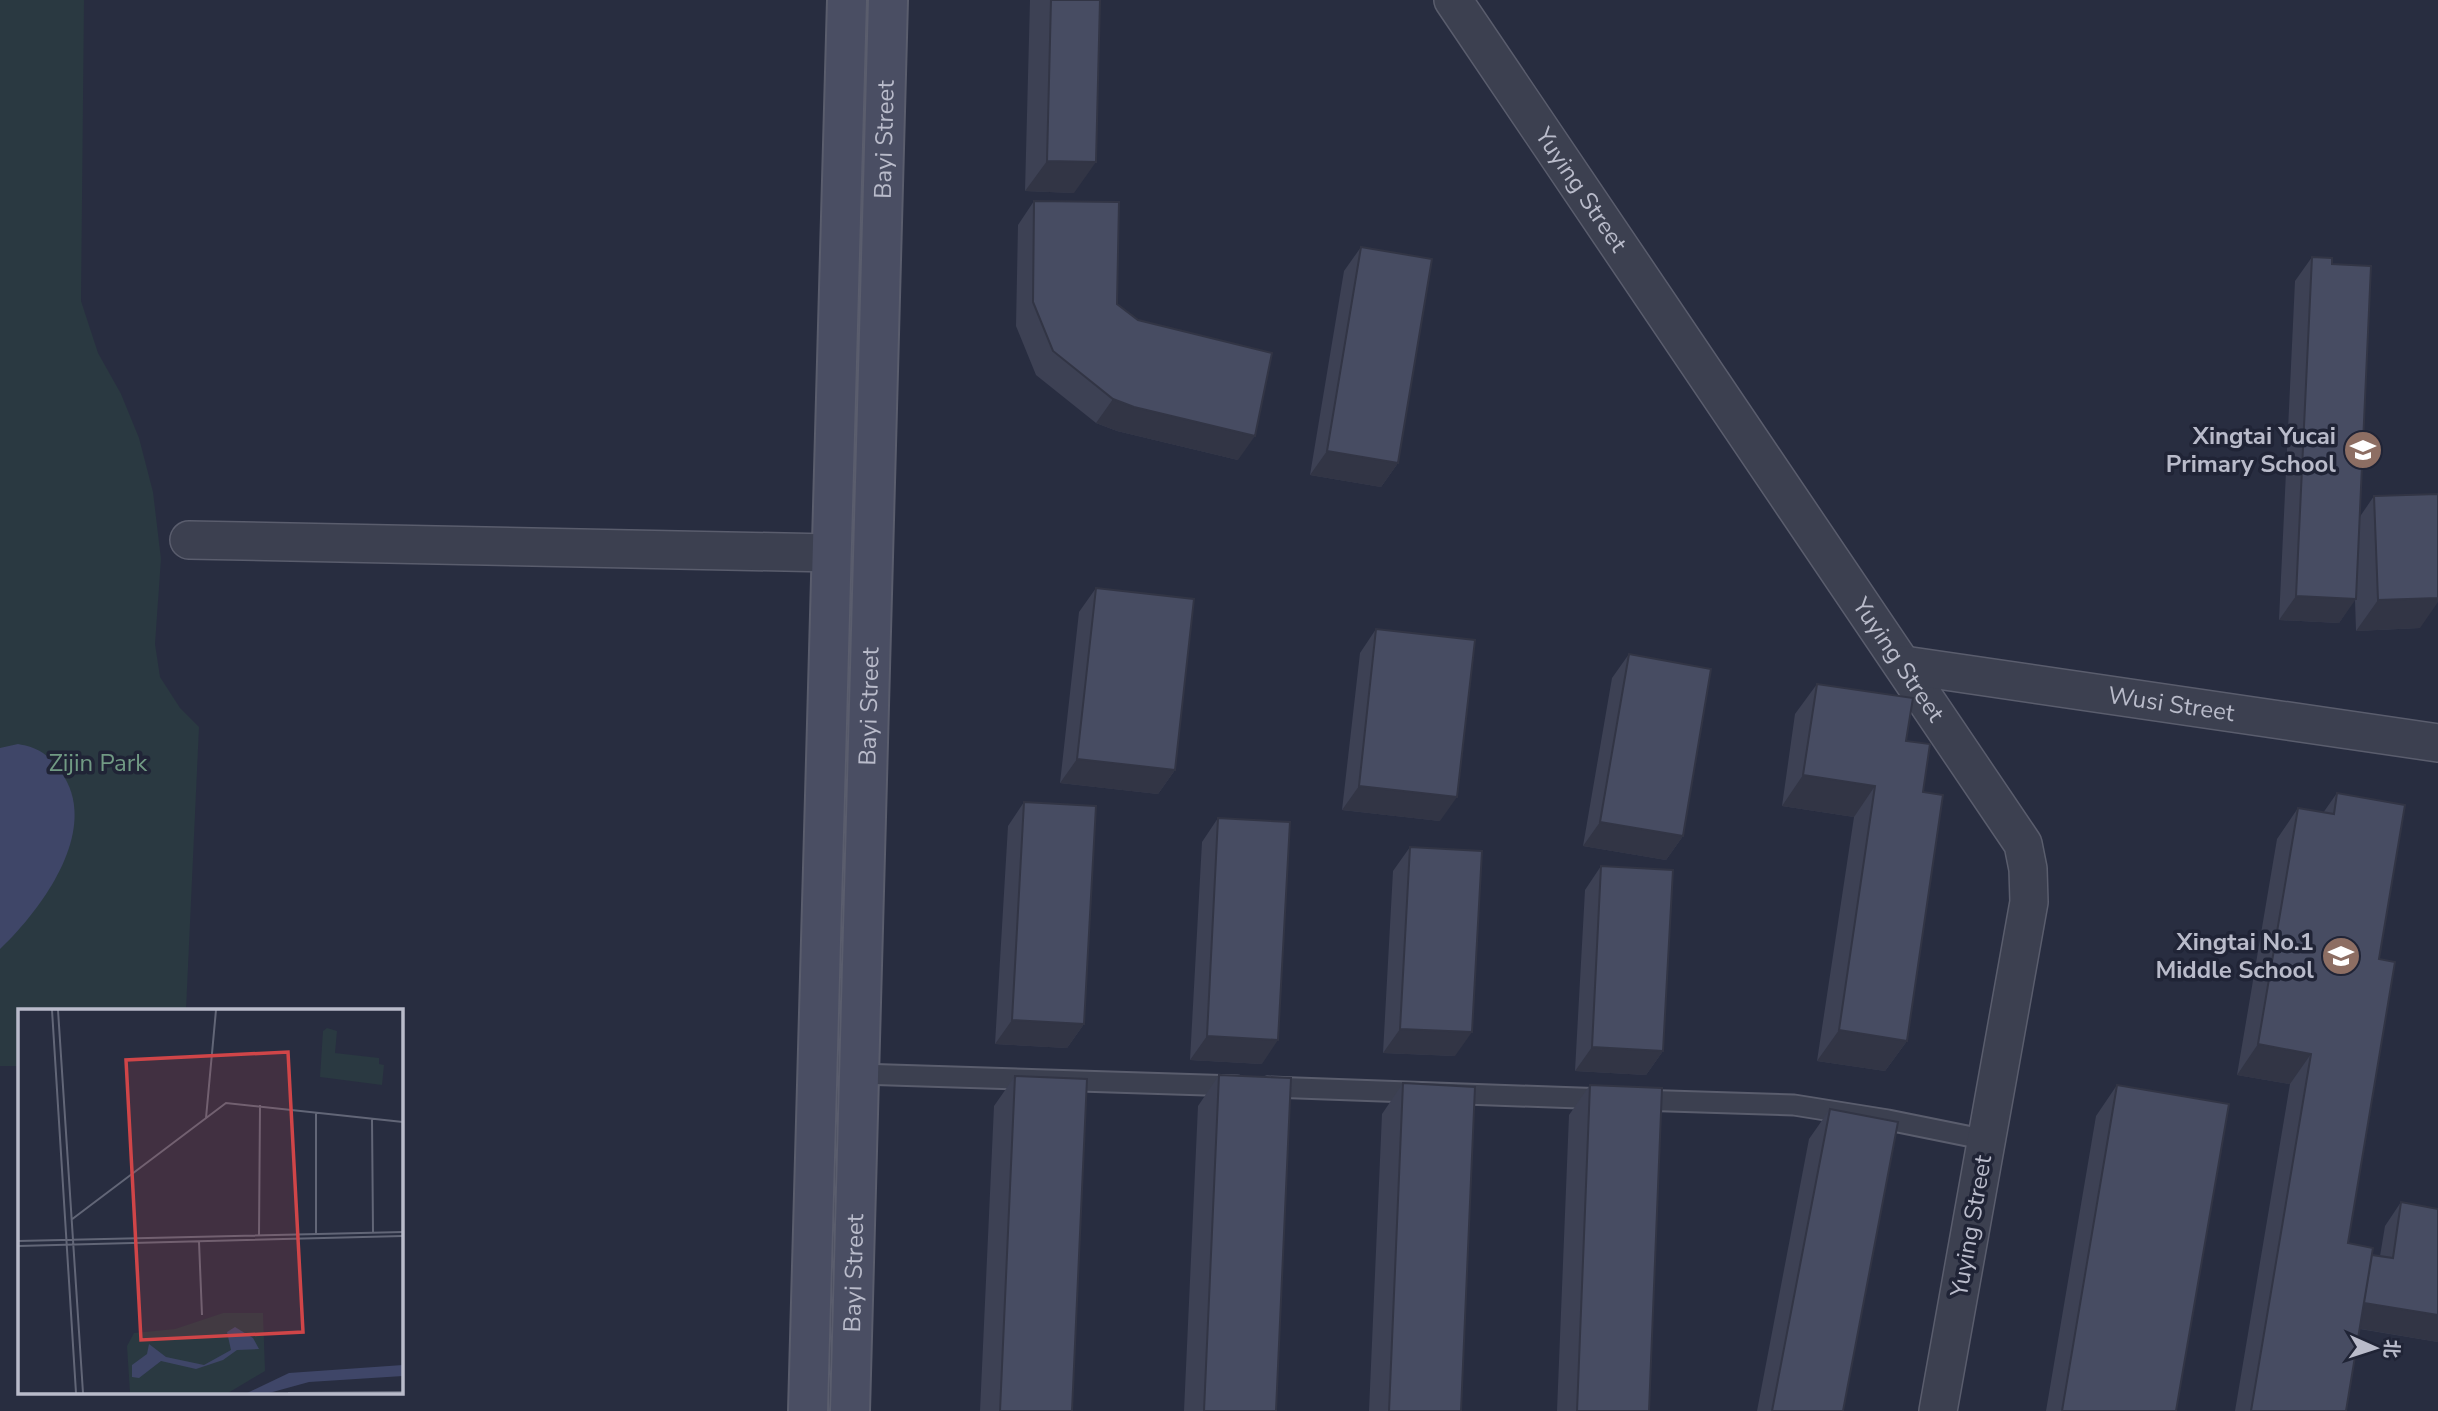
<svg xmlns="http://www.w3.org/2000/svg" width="2438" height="1411" font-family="'Nunito Sans','Noto Sans SC',sans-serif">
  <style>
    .green { fill: #2a3941 }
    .water { fill: #3f4668 }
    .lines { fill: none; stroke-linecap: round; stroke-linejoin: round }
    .lane-casing { stroke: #5a5d6d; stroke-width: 23 }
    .street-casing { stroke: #5a5d6d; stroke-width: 40 }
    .secondary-casing { stroke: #5a5d6d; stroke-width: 42 }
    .lane { stroke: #3c4050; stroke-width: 19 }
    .street { stroke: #3c4050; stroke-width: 37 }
    .secondary { stroke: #4a4e63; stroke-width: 38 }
    .wall { fill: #3d4154 }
    .shaded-wall { fill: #323545 }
    .building { fill: #474c62; stroke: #323545; stroke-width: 2 }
    .labels { text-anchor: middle; stroke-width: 7; stroke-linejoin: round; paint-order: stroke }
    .street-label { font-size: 24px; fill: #b9bbca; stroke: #202436 }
    .poi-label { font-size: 24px; font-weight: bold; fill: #b9bbca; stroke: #202436; text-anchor: end }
    .park-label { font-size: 24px; fill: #719a84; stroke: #202436 }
    .inset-road { fill: none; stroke: #626677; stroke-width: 2 }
    .view { fill: #d04548; fill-opacity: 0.15; stroke: #d04548; stroke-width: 3.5 }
    .inset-edge { fill: none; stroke: #b9bbca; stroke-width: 3.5 }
  </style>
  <rect width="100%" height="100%" fill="#282d40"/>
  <path class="green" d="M0 0H84L81 301 98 353 121 394 139 438 153 492 161 559 155 644 160 677 180 708 199 727 186 1010H19V1066H0Z"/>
  <path class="water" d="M18 744C40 748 47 754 61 772 102 829 41 910 0 949V748Z"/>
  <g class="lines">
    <defs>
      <path id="lane" d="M859 1074 1237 1086
        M1267 1087 1607 1099
        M1637 1100 1794 1105 1888 1120 1987 1140"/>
      <g id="street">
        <path id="s1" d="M1453 0 2023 844 2028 869 2029 902 1938 1411"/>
        <path d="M189 540 831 553"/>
        <path id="s2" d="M1904 665 2438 743"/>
      </g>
      <g id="secondary">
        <path d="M808 1411 847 0"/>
        <path id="s3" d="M850 1411 888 0"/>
      </g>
    </defs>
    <use href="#lane" class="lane-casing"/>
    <use href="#street" class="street-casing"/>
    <use href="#secondary" class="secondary-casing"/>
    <use href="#lane" class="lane"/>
    <use href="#street" class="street"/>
    <use href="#secondary" class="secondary"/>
  </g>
  <path class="wall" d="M1030 0H1100L1074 193 1025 191Z
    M1034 201 1117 304 1238 460 1117 431 1096 423 1036 375 1016 326 1018 225Z
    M1361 247 1398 463 1381 487 1310 475 1344 271Z
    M2312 257 2332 264 2359 518 2374 496 2420 628 2356 631 2355 599 2339 623 2279 620 2295 281Z
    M1096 588 1175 770 1158 794 1060 783 1079 612Z
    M1376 629 1440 821 1342 810 1360 653Z
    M1629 654 1683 836 1666 860 1583 846 1612 678Z
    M1817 684 1906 741 1923 792 1907 1041 1885 1071 1817 1061 1854 817 1782 806 1795 714Z
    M2337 793 2379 959 2348 1243 2372 1255 2380 1256 2385 1226 2401 1202 2438 1209V1342L2360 1329 2346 1411H2235L2290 1084 2237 1075 2277 839 2298 808 2323 813Z
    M1024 802 1084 1024 1067 1048 995 1044 1008 826Z
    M1218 818 1262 1064 1190 1060 1202 842Z
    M1410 847 1455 1056 1383 1053 1393 871Z
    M1601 866 1663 1051 1646 1075 1575 1071 1585 890Z
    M1219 1075 1276 1411H1184L1198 1106Z
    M1015 1076 1072 1411H980L994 1106Z
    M1403 1083 1461 1411H1369L1382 1114Z
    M1590 1085 1649 1411H1557L1569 1115Z
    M2117 1085 2176 1411H2046L2096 1116Z
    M1830 1109 1843 1411H1757L1809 1139Z"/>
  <path class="shaded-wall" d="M1047 161 1096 162 1074 193 1025 191Z
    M1113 399 1255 436 1238 460 1117 431 1096 423Z
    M1327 451 1398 463 1381 487 1310 475Z
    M2296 596 2356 599 2339 623 2279 620Z
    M2438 598V602L2420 628 2356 631 2378 600Z
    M1077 759 1175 770 1158 794 1060 783Z
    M1803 775 1875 786 1854 817 1782 806Z
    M1359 786 1457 797 1440 821 1342 810Z
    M1600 822 1683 836 1666 860 1583 846Z
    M1012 1020 1084 1024 1067 1048 995 1044Z
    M1400 1029 1472 1032 1455 1056 1383 1053Z
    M1839 1030 1907 1041 1885 1071 1817 1061Z
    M1207 1036 1278 1040 1262 1064 1190 1060Z
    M2258 1044 2311 1054 2290 1084 2237 1075Z
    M1592 1047 1663 1051 1646 1075 1575 1071Z
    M2360 1302 2438 1315V1342L2344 1326Z"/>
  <path class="building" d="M1051 0H1100L1096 162 1047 161Z
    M1034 201 1119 202 1117 304 1138 320 1272 353 1255 436 1134 407 1113 399 1053 351 1033 302Z
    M1361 247 1432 259 1398 463 1327 451Z
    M2312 257 2332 258V264L2371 266 2356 599 2296 596Z
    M2438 494V598L2378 600 2374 496Z
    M1096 588 1194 599 1175 770 1077 759Z
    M1376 629 1475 640 1457 797 1359 786Z
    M1629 654 1711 669 1683 836 1600 822Z
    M1817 684 1913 698 1906 741 1930 744 1923 792 1943 795 1907 1041 1839 1030 1875 786 1803 775Z
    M2337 793 2405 805 2379 959 2395 962 2348 1243 2373 1248 2346 1411H2251L2311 1054 2258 1044 2298 808 2334 814Z
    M1024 802 1096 806 1084 1024 1012 1020Z
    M1218 818 1290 822 1278 1040 1207 1036Z
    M1410 847 1482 851 1472 1032 1400 1029Z
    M1601 866 1673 870 1663 1051 1592 1047Z
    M1219 1075 1291 1078 1276 1411H1204Z
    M1015 1076 1087 1079 1072 1411H1000Z
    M1403 1083 1475 1087 1461 1411H1389Z
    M1590 1085 1662 1088 1649 1411H1577Z
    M2117 1085 2229 1104 2176 1411H2062Z
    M1830 1109 1898 1122 1843 1411H1772Z
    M2401 1202 2438 1209V1315L2364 1303 2372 1255 2393 1258Z"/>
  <defs>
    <symbol id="school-disc" viewBox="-11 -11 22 22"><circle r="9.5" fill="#8d6e63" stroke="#202436"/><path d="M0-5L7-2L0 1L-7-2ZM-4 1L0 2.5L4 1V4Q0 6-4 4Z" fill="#fff"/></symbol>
  </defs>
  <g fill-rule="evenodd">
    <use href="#school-disc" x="2341" y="428" width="44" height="44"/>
    <use href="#school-disc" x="2319" y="934" width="44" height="44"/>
  </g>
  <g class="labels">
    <g class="street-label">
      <text dy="8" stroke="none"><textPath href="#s3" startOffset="1272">Bayi Street</textPath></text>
      <text dy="8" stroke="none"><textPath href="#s1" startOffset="229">Yuying Street</textPath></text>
      <text dy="8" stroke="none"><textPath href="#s1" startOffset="796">Yuying Street</textPath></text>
      <text dy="8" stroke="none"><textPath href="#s2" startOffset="270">Wusi Street</textPath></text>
      <text dy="8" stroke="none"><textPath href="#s3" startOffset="705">Bayi Street</textPath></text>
      <text transform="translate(1971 1226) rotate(-80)" y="8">Yuying Street</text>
      <text dy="8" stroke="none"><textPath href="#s3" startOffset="138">Bayi Street</textPath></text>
    </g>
    <g class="poi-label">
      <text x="2336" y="444">Xingtai Yucai<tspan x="2336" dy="28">Primary School</tspan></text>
      <text x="2314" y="950">Xingtai No.1<tspan x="2314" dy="28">Middle School</tspan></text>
    </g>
    <g class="park-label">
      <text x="98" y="771">Zijin Park</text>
    </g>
  </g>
  <g transform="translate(18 1009)">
    <rect width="385" height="385" fill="#282d40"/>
    <path d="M309 19 319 22 317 44 361 49V55L366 56 364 76 302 68 305 22ZM205 304H245L247 362 210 384H112L109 337 116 324 157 320Z" fill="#2a3941"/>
    <path d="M217 318 235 329 241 340 219 341 205 351 178 360 143 352 121 369 114 368V356L129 345 131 335 148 348 186 356 213 341 209 323ZM385 356V367L291 373 251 384H229L271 364Z" fill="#3f4668"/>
    <path class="inset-road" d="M34 1 58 384M40 1 65 384M298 103V225M188 109 198 1M354 110 355 223M53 211 208 94 385 113M241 226 242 96M0 232 385 223M181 233 184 306M0 237 385 227M270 384 385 383"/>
    <path class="view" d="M270 43 285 323 123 331 108 51Z"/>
    <rect width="385" height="385" class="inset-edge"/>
  </g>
  <g transform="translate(2375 1348) rotate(93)" stroke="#202436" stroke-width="5" paint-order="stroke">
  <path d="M0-5L12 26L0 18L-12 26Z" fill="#b9bbca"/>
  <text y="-10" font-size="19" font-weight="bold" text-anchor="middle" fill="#b9bbca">北</text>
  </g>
</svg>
